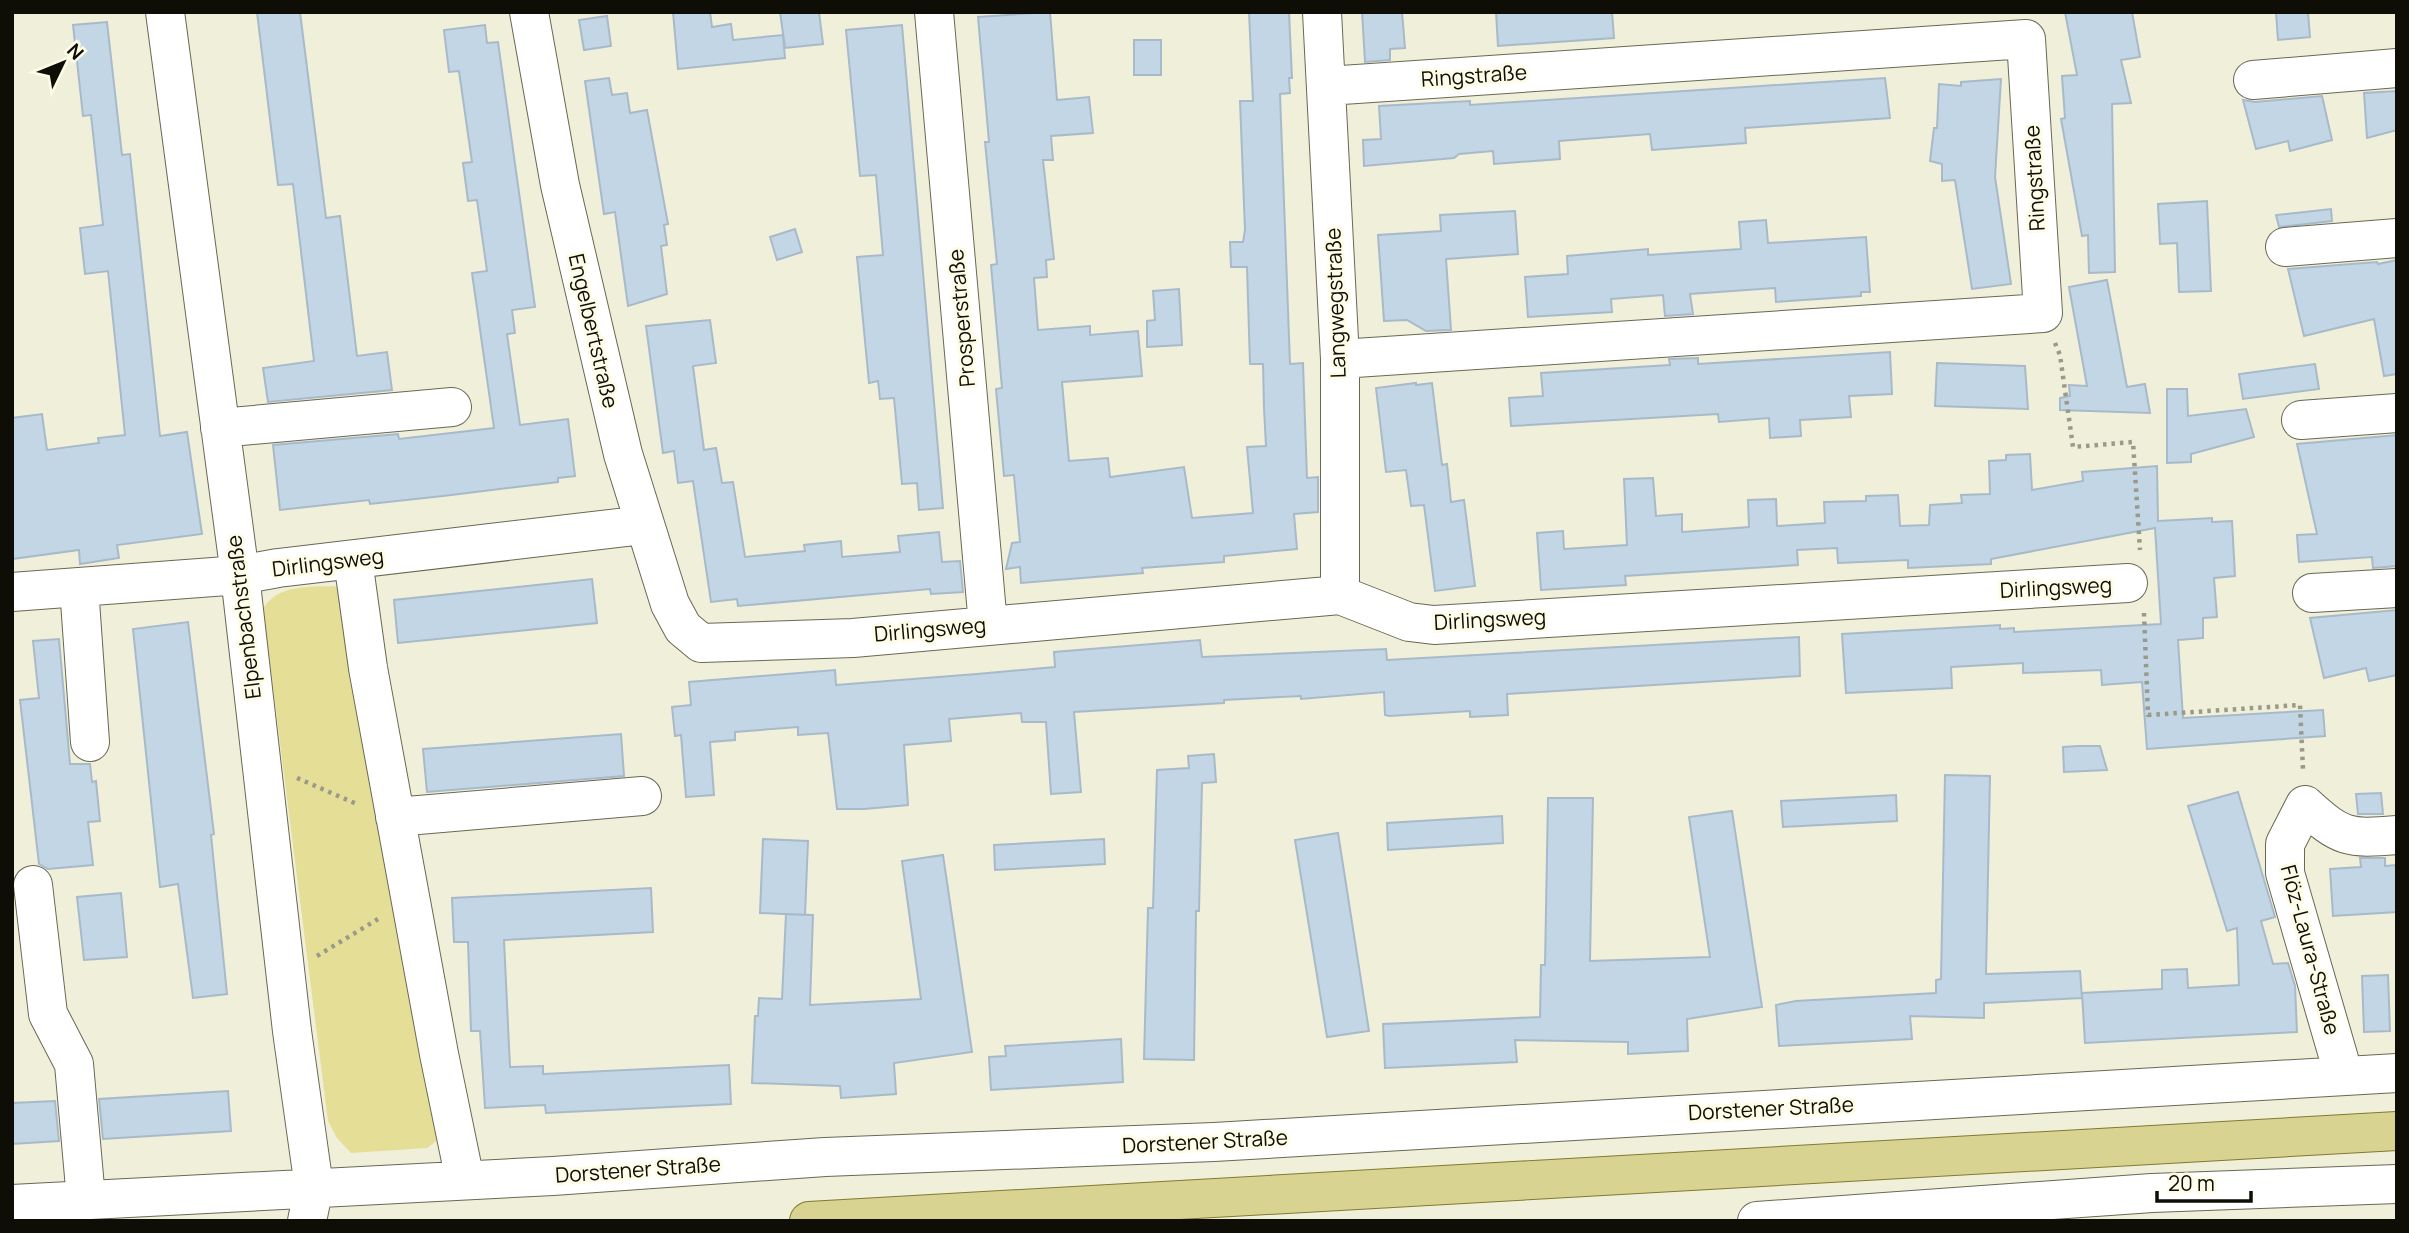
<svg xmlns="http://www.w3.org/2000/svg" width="2409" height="1233" font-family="Manrope,sans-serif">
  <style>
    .green { fill: #e4de96 }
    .building { fill: #c3d6e5; stroke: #a8bac9; stroke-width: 2 }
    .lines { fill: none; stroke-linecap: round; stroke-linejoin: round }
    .minor-casing { stroke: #696855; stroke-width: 40 }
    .major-casing { stroke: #817a32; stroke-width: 40 }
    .path { stroke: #9b9a8a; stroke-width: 4.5; stroke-dasharray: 3.5 5; stroke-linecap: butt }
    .minor { stroke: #fff; stroke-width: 38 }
    .major { stroke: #d9d392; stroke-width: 38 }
    .labels { text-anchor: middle; stroke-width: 6; stroke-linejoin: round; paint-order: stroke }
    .street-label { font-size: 21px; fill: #0e0d06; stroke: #fdfce6 }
  </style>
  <rect width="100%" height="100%" fill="#f0efd9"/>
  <path class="green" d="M334 586 341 590 443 1136 427 1148 351 1153 337 1138 328 1121 263 609C277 584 310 587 334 586Z"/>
  <path class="building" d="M257 12H300L326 218 340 216 357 356 387 352 392 390 268 402 263 368 314 361 293 184 278 185Z
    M673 12H710L712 27 731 24 733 40 783 35 785 58 678 69Z
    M780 12H819L823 44 785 48Z
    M1050 12 1057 100 1089 97 1093 133 1051 136 1053 160H1043L1054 259 1046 260 1047 277 1034 278 1038 330 1090 326V335L1138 331 1142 376 1062 382 1069 461 1108 458 1110 477 1184 467 1192 518 1253 513 1247 447 1266 446 1264 408 1263 364H1250L1247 267H1231L1230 242H1243L1245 230 1240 101H1253L1249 12H1289L1292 78H1289L1290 93 1280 94 1290 364 1303 363 1307 478 1318 477V512L1294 514 1297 549 1224 556V562L1142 568 1143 573 1021 583 1020 567 1006 569 1012 543 1020 542 1014 475 1004 476 996 389 1002 388 991 265 997 264 985 142H989L978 17Z
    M1362 12H1402L1405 48 1390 49V60L1365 62Z
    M1496 12H1612L1614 38 1498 46Z
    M2065 12H2132L2140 57 2121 60 2131 103 2112 104 2115 272 2089 273 2088 235 2082 236 2061 119 2065 118 2062 76 2077 75Z
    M2276 12H2308L2310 37 2278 40Z
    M607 16 611 46 584 50 579 20Z
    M107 22 122 155 130 154 160 436 187 432 202 534 117 545 119 558 80 564 79 550 12 559V418L42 414 47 450 99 443 98 438 125 435 108 271 85 274 80 228 103 225 91 115 83 116 73 25Z
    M485 25 487 43 498 42 535 307 512 310 515 333 507 334 520 425 568 419 575 476 558 478V482L443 496 370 504 369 500 280 510 273 445 398 434 399 439 494 428 472 273 487 271 477 200 468 201 463 163 472 162 459 71 449 72 444 30Z
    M902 25 943 508 919 510 917 483 902 484 894 398 880 399 878 381 869 383 857 257 883 255 876 175 860 176 846 30Z
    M1134 40H1161V75H1134Z
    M609 78 612 95 627 93 630 113 647 110 668 224 664 225 667 245 661 246 667 294 628 306 615 212 604 214 585 81Z
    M1885 78 1890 118 1745 128 1746 143 1652 150 1650 134 1559 141 1560 159 1494 164 1493 151 1459 154 1454 158 1364 166 1363 140 1381 139 1379 106 1470 101V105Z
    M2001 79 1995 177 2011 284 1972 289 1955 180 1942 181V164L1930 161 1934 128H1937L1939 84 1961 86V82Z
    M2397 91V130L2367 138 2364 93Z
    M2322 96 2332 140 2290 151 2288 141 2256 149 2243 100 2255 102Z
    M2207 201 2211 291 2179 292 2177 243 2160 244 2158 204Z
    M2331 209 2332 221 2279 227 2276 215Z
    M1515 211 1518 254 1446 259 1451 330 1426 331 1407 320 1384 321 1378 235 1441 231 1440 215Z
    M1766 220 1768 243 1866 237 1870 292H1861V296L1776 302 1775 288 1690 294 1693 314 1665 316 1663 295 1611 299 1612 312 1528 317 1525 277 1568 274 1567 256 1648 249V255L1741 249 1739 222Z
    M795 229 802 252 777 260 770 237Z
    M2397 260V374L2384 376 2374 319 2304 336 2288 269 2377 262 2378 264Z
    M2107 280 2127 387 2145 384 2150 413 2060 410V398L2070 396 2069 385 2087 386 2069 287Z
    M1179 289 1182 345 1147 347V321L1155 320 1153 291Z
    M710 320 716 363 693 366 704 450 716 448 722 483 733 482 745 557 805 551 804 545 841 541 842 557 900 552 898 536 939 532 942 562 960 561 963 592 931 594 930 589 738 606 737 599 711 602 693 481 678 483 674 451 663 453 646 326Z
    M1890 352 1892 394 1849 396 1851 417 1800 420 1801 436 1770 438 1769 418 1719 422 1718 414 1511 426 1509 398 1543 396 1541 373 1670 365 1669 359 1698 358V364Z
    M1937 363 2025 366 2028 409 1935 406Z
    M2315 364 2319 389 2243 399 2239 374Z
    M1416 383V385L1432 383 1442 465 1447 464 1451 502 1464 500 1475 586 1435 591 1424 505 1411 506 1406 470 1386 472 1376 388Z
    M2167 389H2187L2188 416 2246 409 2254 437 2191 454V462L2167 463Z
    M2397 435V566L2373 568 2372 557 2299 562 2297 535 2317 534 2297 444Z
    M2030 454 2032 490 2083 481 2082 472 2157 466 2158 521 2212 518V522L2232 521 2235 576 2214 578 2217 617 2203 618V638L2178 640 2183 718 2323 710 2325 736 2147 749 2142 682 2102 685 2101 670 2023 673V663L1951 667 1952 688 1846 693 1842 634 2000 625V629L2014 628V632L2161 624 2155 528 1991 559V564L1908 568V560L1838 563 1837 548 1797 550 1798 565 1625 576 1626 585 1541 590 1537 533 1563 531 1564 549 1627 545 1624 479 1653 478 1656 516 1682 514V532L1749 527 1748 500 1776 499 1777 526 1825 523 1824 502 1866 501V496L1898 495 1900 526 1929 525 1930 505 1962 503 1961 495 1990 494 1989 461 2006 460V455Z
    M592 579 597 623 398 643 394 600Z
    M2397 610V675L2369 681 2366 668 2324 678 2310 618Z
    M188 622 214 834 211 835 227 994 193 998 178 884 160 887 133 629Z
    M1799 637 1800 676 1507 694 1508 715 1470 717V711L1389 716 1385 715 1384 692 1301 699V696L1224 700V703L1074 712 1081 792 1051 794 1046 722H1022L1021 713 949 719 951 741 904 745 908 805 864 809H837L828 733 798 735V727L735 732V740L710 742 714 795 686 797 681 735 675 736 672 707 691 705 689 682 835 670 836 685 977 674 1055 667 1054 652 1200 640 1202 657 1386 649 1387 660Z
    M59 639 70 764H90L92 782 96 781 100 821 88 822 93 865 48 869 39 864 20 700 39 698 33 641Z
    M621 734 624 776 427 792 423 749Z
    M2078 746H2100L2107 770 2064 772 2063 747Z
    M1214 754 1216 782 1202 783 1199 911H1196L1194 1060 1144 1059 1148 908H1153L1157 770 1189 768 1188 756Z
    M1945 775 1990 776 1986 974 2080 971 2082 998 1984 1003V1018L1910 1016 1912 1039 1779 1046 1776 1005 1796 1001 1936 993V980L1941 979Z
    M2238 792 2275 917 2261 921 2273 964 2288 963 2295 986 2297 1032 2085 1043 2082 993 2162 989V970L2187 969 2188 988 2239 985 2237 928 2227 931 2188 806Z
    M2381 793 2383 814H2358L2356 794Z
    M1896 795 1897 821 1783 827 1781 801Z
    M1548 798H1593L1590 961 1710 957 1689 817 1732 811 1762 1007 1687 1019 1688 1051 1628 1054V1042L1515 1040 1517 1062 1385 1068 1383 1024 1540 1017 1541 965H1545Z
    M1502 816 1503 843 1388 850 1387 823Z
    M1338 833 1369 1031 1327 1037 1295 840Z
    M763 839 808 841 805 915 760 913Z
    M1104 839 1105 864 995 870 994 845Z
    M943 855 972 1052 894 1063 896 1094 841 1098 840 1086 752 1083 755 1016H758L759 998 782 999 786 914 813 915 810 1005 921 999 902 861Z
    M2360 858H2385V866L2397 865V912L2333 916 2330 869 2361 867Z
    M651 888 653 932 504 940 510 1067 543 1066V1074L729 1065 731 1104 546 1113 545 1105 485 1108 480 1031H471L468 942H454L452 898Z
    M121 893 127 957 84 960 77 897Z
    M2388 975 2390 1031 2364 1032 2362 976Z
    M1121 1039 1123 1082 991 1090 989 1057 1006 1056 1005 1046Z
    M228 1091 231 1131 103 1139 99 1099Z
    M55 1101 59 1141 12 1144V1103Z"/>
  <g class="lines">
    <defs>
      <path id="minor" d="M165 12 240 575 292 1031 314 1187 307 1221
        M529 12 560 185 623 454 670 604 683 628 701 643 853 638 1340 595 1409 622 1434 625 2128 583
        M934 12 988 625
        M1322 12 1340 359V595
        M2253 80 2397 68
        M1327 86 2026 39 2043 313 1340 359
        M2285 247 2397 238
        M2301 420 2397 413
        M220 428 452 407
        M353 560 368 668 439 1054 465 1180
        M79 587 90 742
        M12 592 240 575 278 568 644 525
        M2312 593 2397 588
        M395 817 642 796
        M33 885 48 1014 74 1064 86 1199
        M2344 1076 2285 873V844L2305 805C2341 838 2348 839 2397 835
        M12 1204 553 1176 825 1157 1214 1142 2397 1073
        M1757 1221 2152 1193 2397 1184"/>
      <path id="major" d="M809 1221 2397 1131"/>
    </defs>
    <use href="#minor" class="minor-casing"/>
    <use href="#major" class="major-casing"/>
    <path class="path" d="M2055 343 2060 355 2073 447 2133 442 2140 550
      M2144 613 2148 715 2300 705 2303 770
      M297 778 359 805
      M317 956 378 919"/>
    <use href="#minor" class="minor"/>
    <use href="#major" class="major"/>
  </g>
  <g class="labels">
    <g class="street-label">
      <text transform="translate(1474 76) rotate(-4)" y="7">Ringstraße</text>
      <text transform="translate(2035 178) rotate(-93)" y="7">Ringstraße</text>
      <text transform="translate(1336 303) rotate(-92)" y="7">Langwegstraße</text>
      <text transform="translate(962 318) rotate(-95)" y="7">Prosperstraße</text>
      <text transform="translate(593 331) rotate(77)" y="7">Engelbertstraße</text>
      <text transform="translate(328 563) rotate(-7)" y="7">Dirlingsweg</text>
      <text transform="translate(2056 588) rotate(-3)" y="7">Dirlingsweg</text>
      <text transform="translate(244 617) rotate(-97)" y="7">Elpenbachstraße</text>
      <text transform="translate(1490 620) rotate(-3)" y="7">Dirlingsweg</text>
      <text transform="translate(930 630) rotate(-5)" y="7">Dirlingsweg</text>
      <text transform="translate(2310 950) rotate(75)" y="7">Flöz-Laura-Straße</text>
      <text transform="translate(1771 1109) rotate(-3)" y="7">Dorstener Straße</text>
      <text transform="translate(1205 1142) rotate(-3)" y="7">Dorstener Straße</text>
      <text transform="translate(638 1170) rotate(-4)" y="7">Dorstener Straße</text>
    </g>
  </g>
  <rect width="2409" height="1233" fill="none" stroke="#0e0d06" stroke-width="28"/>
  <g transform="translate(63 63) rotate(47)" stroke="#fdfce6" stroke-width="5" paint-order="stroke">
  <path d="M0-5L12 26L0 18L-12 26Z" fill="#0e0d06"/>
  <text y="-10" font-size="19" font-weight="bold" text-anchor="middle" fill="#0e0d06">N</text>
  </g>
  <path d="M2157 1191v10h94v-10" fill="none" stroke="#0e0d06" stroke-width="3.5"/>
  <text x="2168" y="1191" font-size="21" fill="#0e0d06" stroke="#fdfce6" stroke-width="5" paint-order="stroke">20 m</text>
</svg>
